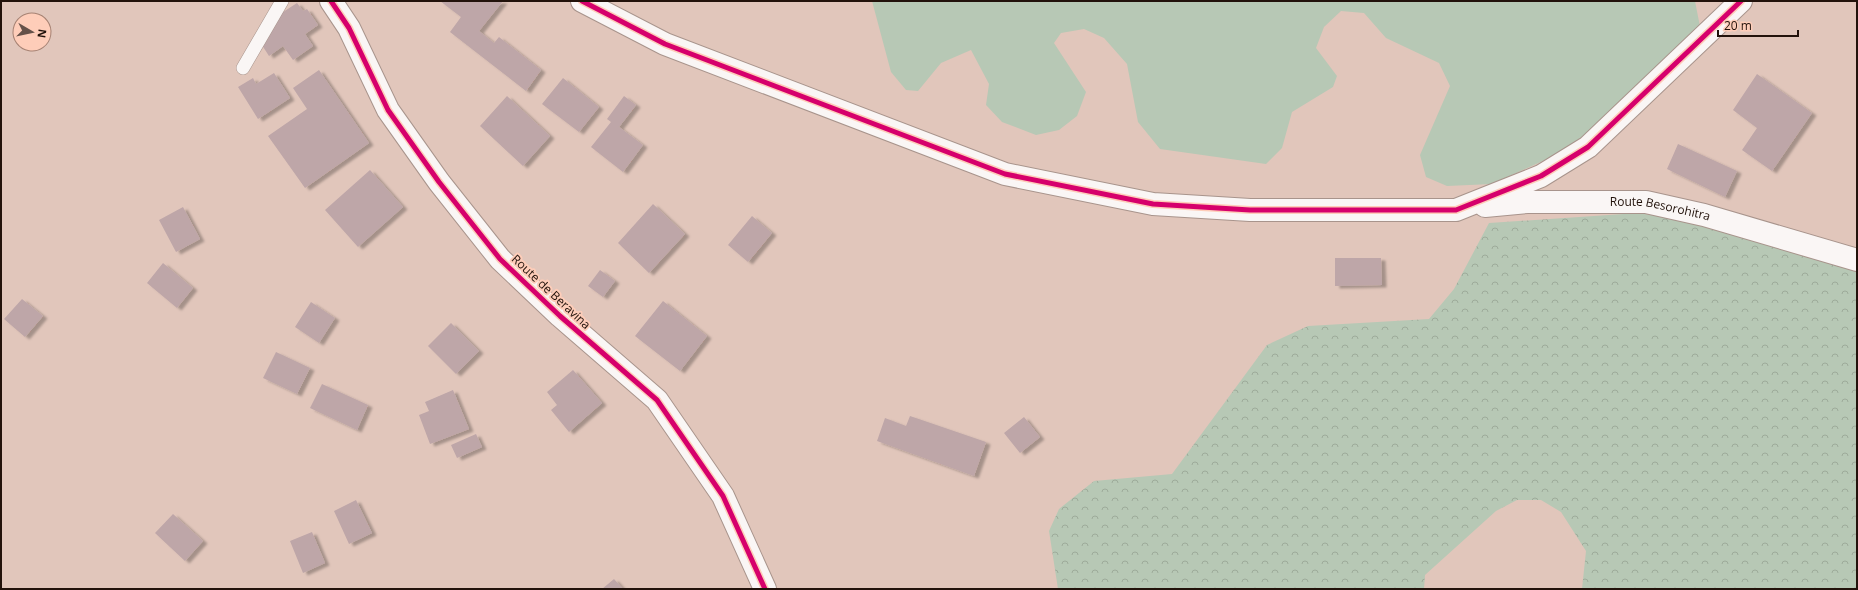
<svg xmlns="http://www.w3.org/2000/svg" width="1858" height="590" font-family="'Open Sans',sans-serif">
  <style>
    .grass { fill: #b7c8b5 }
    .forest { fill: url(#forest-crowns) }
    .building { fill: #bea6a8; filter: url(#shadow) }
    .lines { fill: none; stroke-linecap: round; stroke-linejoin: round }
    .lane-casing { stroke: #a8948c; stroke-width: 14 }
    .street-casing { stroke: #a8948c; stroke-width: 24 }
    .secondary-casing { stroke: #a8948c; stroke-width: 24 }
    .lane { stroke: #faf6f5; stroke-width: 13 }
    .street { stroke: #faf6f5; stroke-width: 22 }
    .secondary { stroke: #faf6f5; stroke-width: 22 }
    .cycleway-casing { stroke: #fecdb9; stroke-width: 8 }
    .cycleway { stroke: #d6006c; stroke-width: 5 }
    .labels { text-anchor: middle; stroke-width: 4; stroke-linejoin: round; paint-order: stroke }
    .street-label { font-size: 12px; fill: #22120b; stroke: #fecdb9 }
  </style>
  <defs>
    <pattern id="forest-crowns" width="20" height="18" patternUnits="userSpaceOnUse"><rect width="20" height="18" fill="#b7c8b5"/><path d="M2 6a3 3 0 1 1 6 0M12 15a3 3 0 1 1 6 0" fill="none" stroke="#9dab9a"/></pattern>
    <filter id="shadow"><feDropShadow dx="4.5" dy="2.5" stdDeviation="1" flood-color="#0004"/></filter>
  </defs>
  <rect width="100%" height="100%" fill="#e1c6bb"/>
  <path class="grass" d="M872 1H1695L1703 42 1587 141 1492 184 1447 186 1426 177 1420 155 1450 86 1439 63 1386 38 1364 13 1341 11 1324 27 1316 48 1337 76 1333 87 1292 112 1282 148 1266 164 1160 149 1138 122 1127 64 1104 38 1084 29 1061 33 1054 43 1086 92 1077 116 1059 130 1036 135 1002 122 986 105 989 84 971 50 941 63 918 91 906 90 891 72Z"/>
  <path class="forest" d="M1638 213 1730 227 1857 265V589H1582L1586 551 1561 512 1541 500H1517L1496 511 1425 575 1424 589H1058L1049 531 1059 509 1094 481 1172 474 1267 345 1308 326 1429 319 1454 289 1489 223Z"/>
  <path class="building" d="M440 1H503L479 31 494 43 499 37 541 70 526 91 450 32 461 17Z
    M297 3 303 11 307 9 318 25 305 34 313 46 293 60 283 46 269 56 260 42 277 16Z
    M319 70 369 143 305 188 268 136 307 109 293 88Z
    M274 73 290 98 258 119 238 87 253 78 256 84Z
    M1757 74 1812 113 1772 171 1742 150 1757 128 1733 110Z
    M563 78 599 107 579 132 542 104Z
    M507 96 550 136 523 166 480 126Z
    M624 96 636 105 619 127 643 145 623 172 591 147 611 122 607 119Z
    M1678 144 1737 171 1725 197 1667 169Z
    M370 170 403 207 358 247 325 210Z
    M653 204 685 234 649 273 618 243Z
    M183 207 200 239 176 252 159 220Z
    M752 216 772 233 748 262 728 245Z
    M1335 258H1381L1382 285 1335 286Z
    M163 263 193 288 177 308 147 283Z
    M600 270 615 281 603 297 588 286Z
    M22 299 43 316 25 337 4 319Z
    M663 301 707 336 680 371 635 336Z
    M311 302 335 318 319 343 295 327Z
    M451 323 479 351 456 374 428 346Z
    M276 352 310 368 297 394 263 378Z
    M573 370 602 403 569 432 551 410 557 405 547 392Z
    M322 384 368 405 357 430 310 408Z
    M453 390 469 429 430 444 419 415 429 411 425 402Z
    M910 416 986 442 974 476 877 441 885 418 906 426Z
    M1024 417 1040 437 1020 453 1004 433Z
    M476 434 482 447 457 458 451 445Z
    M356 500 372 533 349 544 334 511Z
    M173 514 203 541 185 561 155 533Z
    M312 532 325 563 303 573 290 541Z
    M614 579 623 589H602Z"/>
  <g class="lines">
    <defs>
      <path id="lane" d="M243 68 282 1"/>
      <g id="street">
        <path d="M582 1 665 44 1005 174 1153 204 1250 210H1456L1541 176 1588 147 1741 1"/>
        <path id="s1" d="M1485 206 1527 202H1646L1704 215 1857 260"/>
      </g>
      <path id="secondary" d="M331 1 349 28 388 110 439 182 500 259 560 316 657 400 723 496 765 589"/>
    </defs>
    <use href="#lane" class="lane-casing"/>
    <use href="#street" class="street-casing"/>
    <use href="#secondary" class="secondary-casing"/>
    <use href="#lane" class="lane"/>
    <use href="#street" class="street"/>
    <use href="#secondary" class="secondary"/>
    <defs>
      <path id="cycleway" d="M331 1 349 28 388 110 439 182 500 259 560 316 657 400 723 496 765 589
        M582 1 665 44 1005 174 1153 204 1250 210H1456L1541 176 1588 147 1741 1"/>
    </defs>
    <use href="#cycleway" class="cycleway-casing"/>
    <use href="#cycleway" class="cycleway"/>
  </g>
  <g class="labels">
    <g class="street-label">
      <text dy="4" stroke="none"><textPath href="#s1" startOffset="176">Route Besorohitra</textPath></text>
      <text transform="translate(551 292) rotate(43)" y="4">Route de Beravina</text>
    </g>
  </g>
  <rect width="1858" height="590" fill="none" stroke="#22120b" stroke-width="4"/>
  <g transform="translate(32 32) rotate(99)"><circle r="19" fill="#fecdb9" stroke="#a68273"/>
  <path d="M0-3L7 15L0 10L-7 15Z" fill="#655149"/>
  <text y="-6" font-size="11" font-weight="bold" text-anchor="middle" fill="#22120b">N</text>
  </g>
  <path d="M1718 30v6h80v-6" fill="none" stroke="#22120b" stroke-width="2"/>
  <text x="1724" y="30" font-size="12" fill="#22120b" stroke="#fecdb9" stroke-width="3" paint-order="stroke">20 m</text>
</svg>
